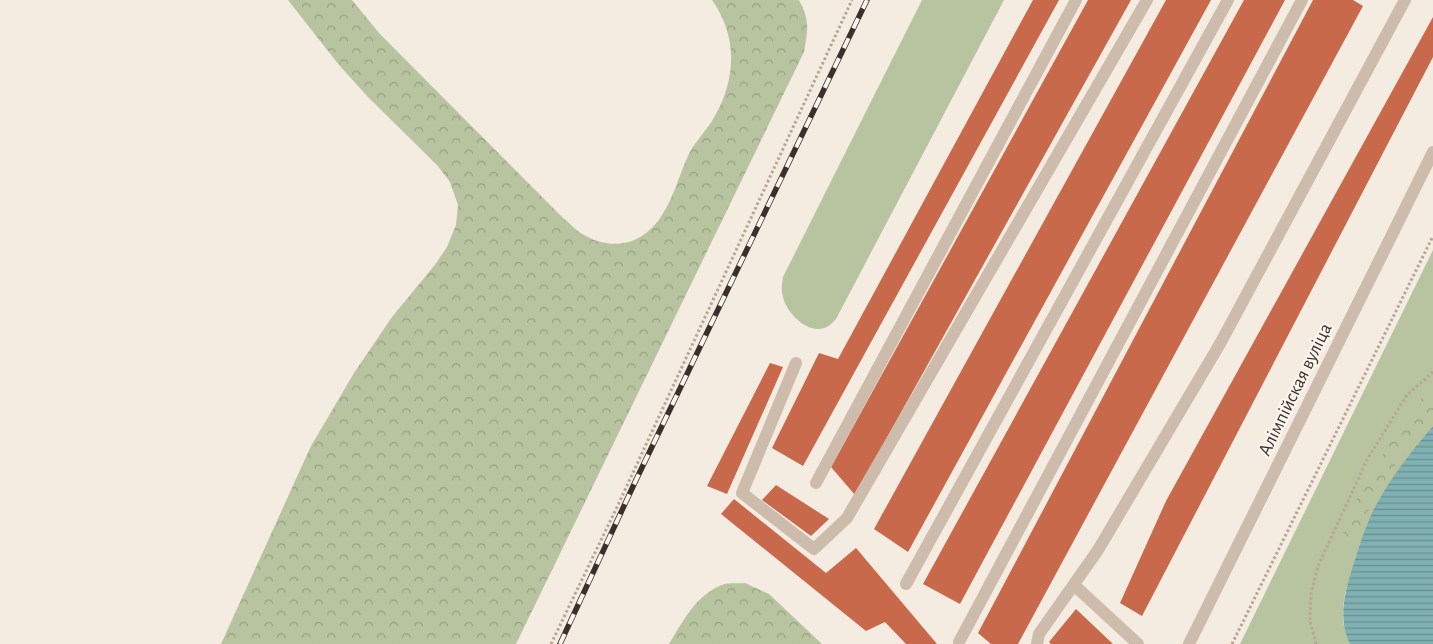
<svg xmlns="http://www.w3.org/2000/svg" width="1433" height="644" font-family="'Alegreya Sans',sans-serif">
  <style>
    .green { fill: #b8c4a0 }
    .forest { fill: url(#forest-crowns) }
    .water { fill: url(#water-rules) }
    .building { fill: #c8694b }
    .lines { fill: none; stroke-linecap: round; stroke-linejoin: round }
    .path { stroke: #b9a596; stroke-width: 3; stroke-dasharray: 2.5 2.5; stroke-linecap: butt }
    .minor { stroke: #cdbbac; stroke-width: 12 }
    .rail-casing { stroke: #3b302b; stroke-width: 5.5 }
    .rail { stroke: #fbf5ee; stroke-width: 4; stroke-dasharray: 11; stroke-linecap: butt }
    .labels { text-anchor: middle; stroke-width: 4.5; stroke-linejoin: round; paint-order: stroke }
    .street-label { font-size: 19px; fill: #3b302b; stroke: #fbf5ee }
  </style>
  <defs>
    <pattern id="forest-crowns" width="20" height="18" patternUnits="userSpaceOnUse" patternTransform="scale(1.25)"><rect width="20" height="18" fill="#b8c4a0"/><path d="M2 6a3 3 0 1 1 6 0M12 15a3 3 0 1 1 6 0" fill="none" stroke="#97a083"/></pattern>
    <pattern id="water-rules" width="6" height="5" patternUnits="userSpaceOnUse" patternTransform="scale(1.25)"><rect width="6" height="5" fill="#7fb0b2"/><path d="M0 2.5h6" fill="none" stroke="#699091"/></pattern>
  </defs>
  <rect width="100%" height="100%" fill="#f4ebe1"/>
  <path class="green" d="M922 0H1004L836 319C832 323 829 327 824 328 807 334 786 312 783 297 781 290 782 284 783 277Z
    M1433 250V426L1380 498 1359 547 1345 593 1343 607V622L1350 644H1240Z"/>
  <path class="forest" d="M288 0H352L379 33 563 218C570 223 576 231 584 235 614 252 644 244 662 215 674 197 679 175 688 156 694 143 704 133 712 121 736 82 739 38 712 0H799C810 21 808 29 804 52L516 644H221L311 446 354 373 392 317 434 266 447 247 456 225 458 205 450 182 437 165 368 97 339 65Z
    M1433 388V414L1393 468 1376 495 1355 540 1351 543H1348L1343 537C1341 516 1401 424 1417 404 1421 398 1427 393 1433 388Z
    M745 583 769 594 822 644H669C683 621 696 595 722 585 729 582 738 584 745 583Z"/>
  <path class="water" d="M1433 426V644H1350C1338 619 1344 595 1352 569 1358 550 1364 530 1373 511 1388 481 1411 452 1433 426Z"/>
  <path class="building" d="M1033 0H1059L803 466 772 448 819 353 838 359Z
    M1088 0H1131L855 495 831 467Z
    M1166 0H1211L908 552 874 529Z
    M1244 0H1285L960 604 923 584Z
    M1313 0H1353L1363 6 1018 644H991L978 633Z
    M1433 17V57L1142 616 1120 603 1166 501Z
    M770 363 783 367 727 494 707 486Z
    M776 485 829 519 811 536 762 500Z
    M734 499 826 573 856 548 937 644H906L885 622 866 631 721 514Z
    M1076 609 1113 644H1051L1049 642Z"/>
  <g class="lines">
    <path class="path" d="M551 644 618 505 852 0
      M1232 644 1433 236
      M1316 644 1310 621 1311 593 1318 566 1368 458 1407 395 1433 372"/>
    <path class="minor" d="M796 363 742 493 814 549 847 518 1147 0
      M816 483 1076 0
      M906 584 1228 0
      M1074 585 1138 644
      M959 642 1302 0
      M1037 644 1039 634 1098 550 1221 342 1405 0
      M1189 644 1433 152"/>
    <defs>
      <path id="rail" d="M560 644 636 480 867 0"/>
    </defs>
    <use href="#rail" class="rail-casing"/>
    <use href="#rail" class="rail"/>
  </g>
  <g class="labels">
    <g class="street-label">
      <text transform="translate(1294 389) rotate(-64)" y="7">Алімпійская вуліца</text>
    </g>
  </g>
</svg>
